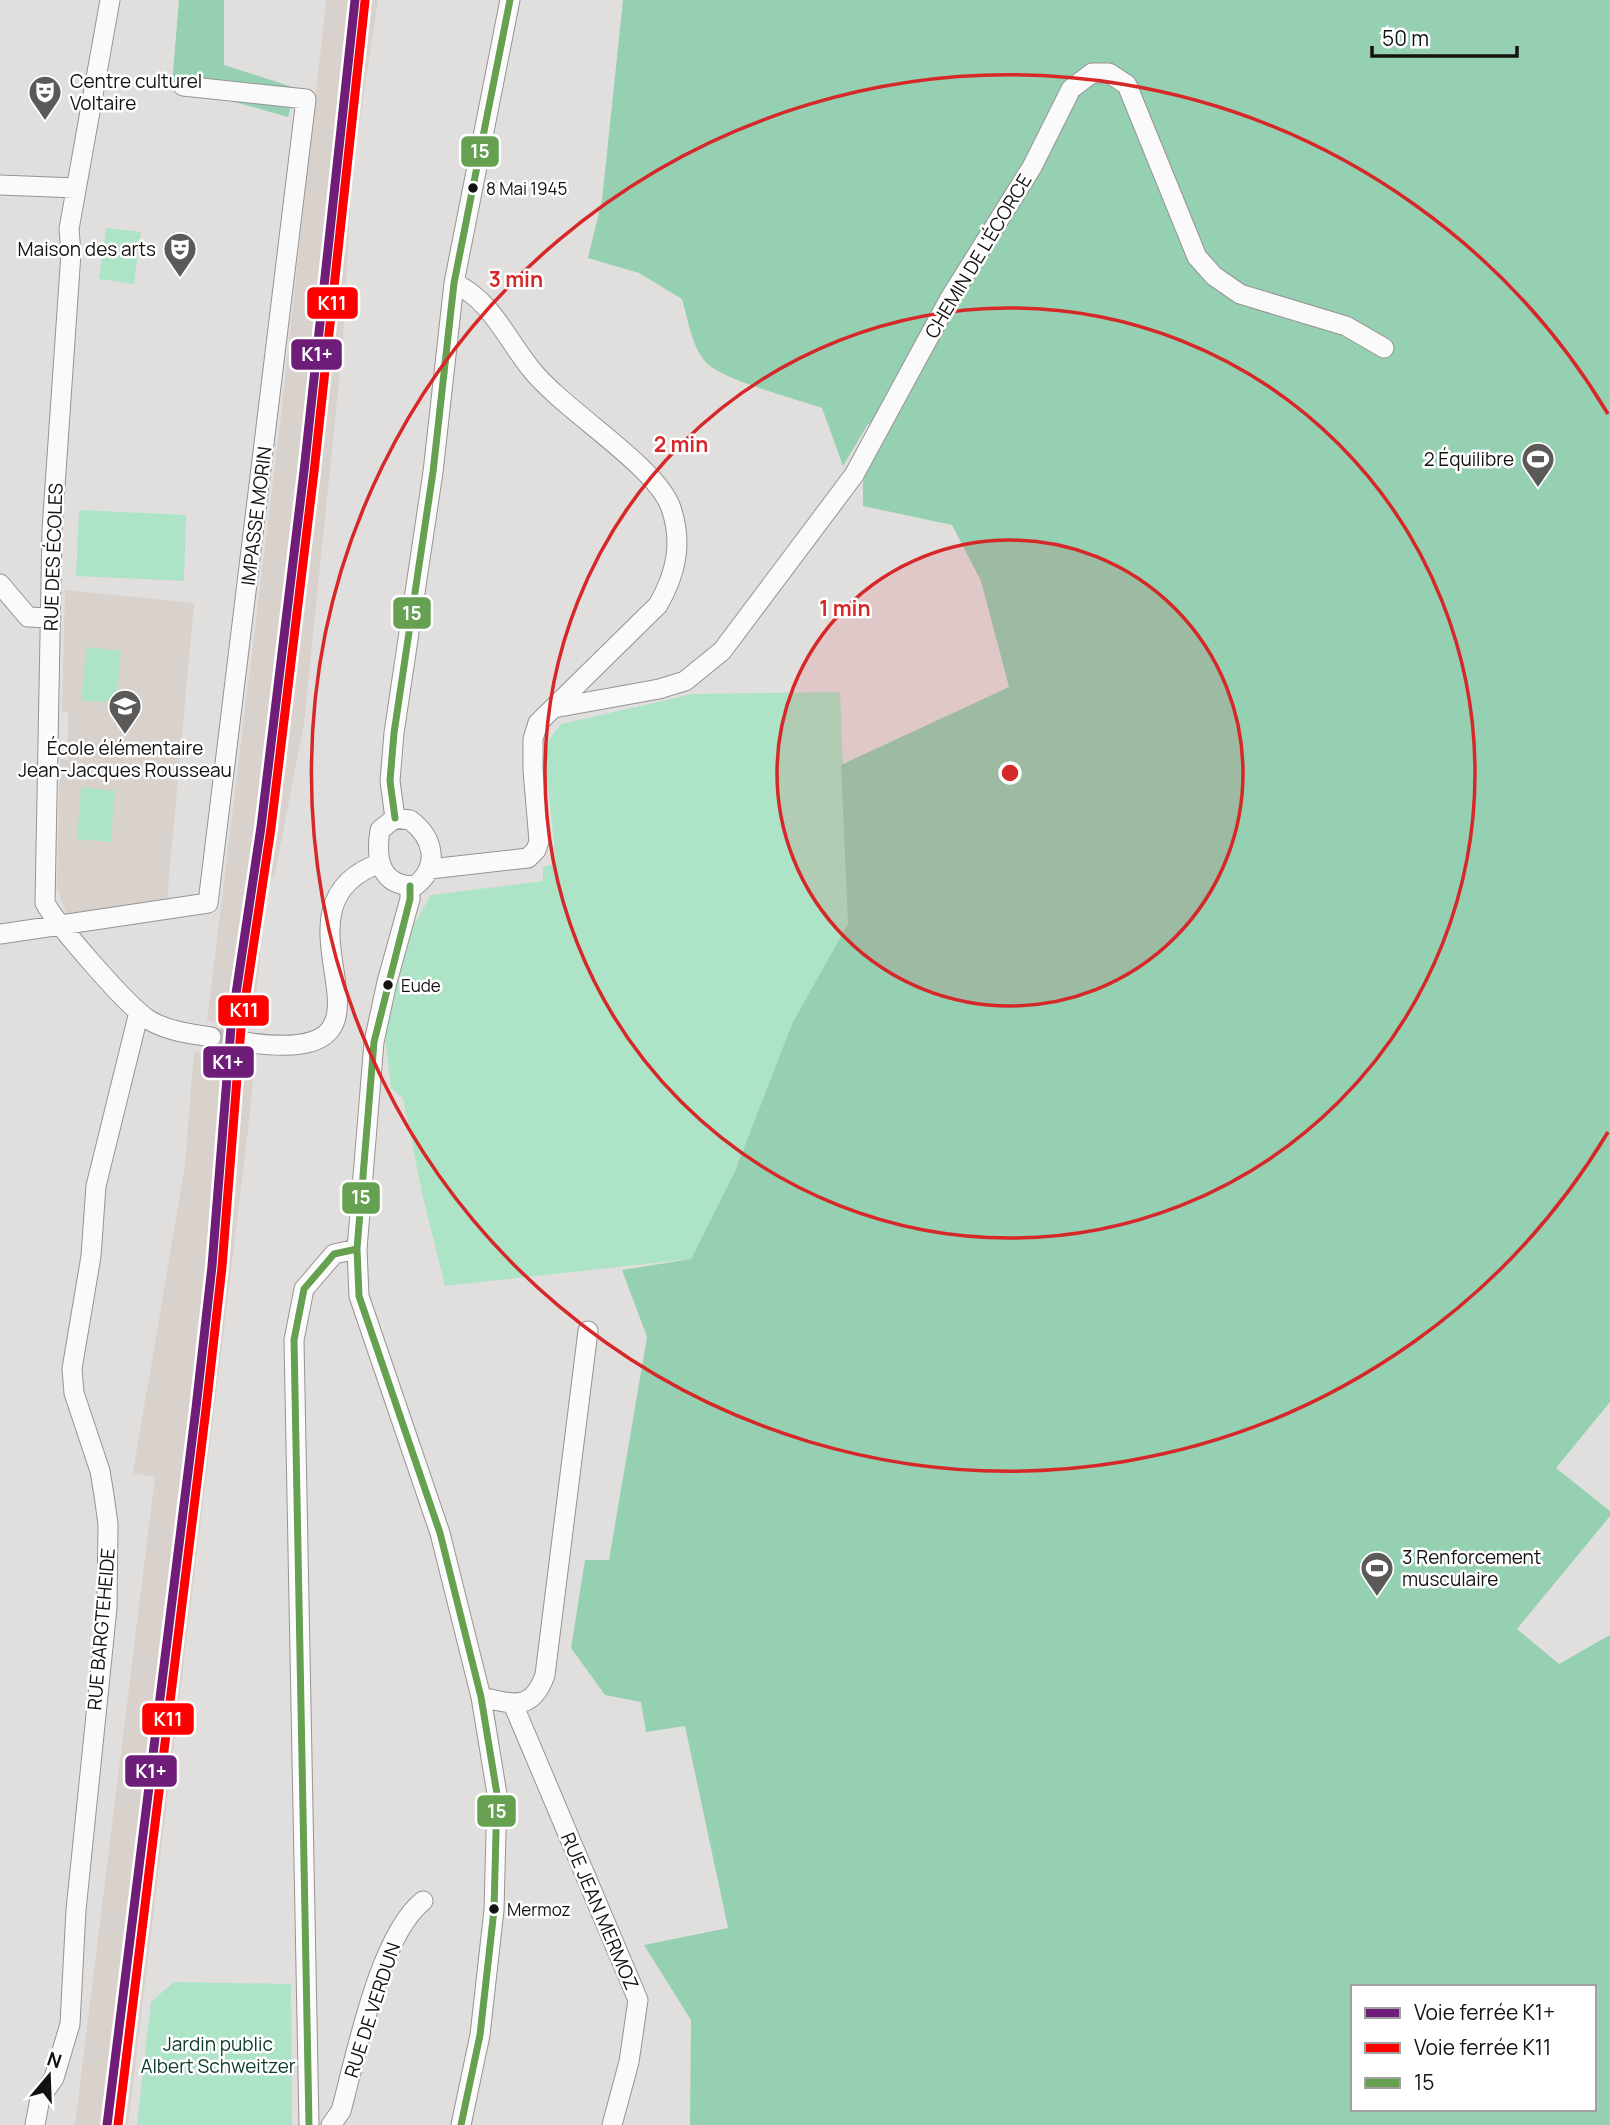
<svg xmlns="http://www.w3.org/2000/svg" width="1610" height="2125" font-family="Manrope,sans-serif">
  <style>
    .built { fill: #d8d1cc }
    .green { fill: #ade3c7 }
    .forest { fill: #96d0b3; fill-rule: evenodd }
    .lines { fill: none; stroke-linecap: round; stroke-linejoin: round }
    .minor-tunnel { stroke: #c2c0be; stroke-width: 19; stroke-dasharray: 19 10; stroke-linecap: butt }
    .minor-casing { stroke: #969493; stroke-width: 21 }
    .minor { stroke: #fafafa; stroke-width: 19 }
    .bus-1-casing { stroke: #fff; stroke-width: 12 }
    .bus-1 { stroke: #65a151; stroke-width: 7 }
    .rail-1-casing { stroke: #fff; stroke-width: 14 }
    .rail-2-casing { stroke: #fff; stroke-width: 14 }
    .rail-1 { stroke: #6e1e78; stroke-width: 9 }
    .rail-2 { stroke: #f00; stroke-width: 9 }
    .ring { fill: none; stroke: #d62828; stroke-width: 3.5 }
    .bus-dot { fill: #141211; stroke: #fff; stroke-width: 2.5 }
    .labels { text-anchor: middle; stroke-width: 5; stroke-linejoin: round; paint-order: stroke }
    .bus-label { font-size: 17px; fill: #141211; stroke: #fff; text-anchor: start }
    .poi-label { font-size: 19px; fill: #141211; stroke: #fff; text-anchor: start }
    .street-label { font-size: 19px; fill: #141211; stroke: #fff }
    .park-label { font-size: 19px; fill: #0c3b27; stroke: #fff }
    .centre { fill: #d62828; stroke: #fff; stroke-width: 3.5 }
    .ring-label { font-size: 21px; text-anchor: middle; font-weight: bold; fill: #d62828; stroke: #fff; stroke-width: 5; stroke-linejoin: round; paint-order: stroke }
    .line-badge { stroke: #fff; stroke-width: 2.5 }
    .badge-label { font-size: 19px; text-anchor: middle; font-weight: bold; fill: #fff }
  </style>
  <rect width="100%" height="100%" fill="#e1dfdd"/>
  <path class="built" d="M326 0H378L352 171 343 341 304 724 274 878 263 877 251 951 260 952V962L252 1028 207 1021 282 407Z
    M65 590 194 603 167 899 67 916 57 888 60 759 68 760V713L62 711Z
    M194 1051 255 1061 248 1130 128 2125H75L155 1477 133 1473 185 1165Z"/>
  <path class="green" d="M106 228 141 232 134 284 99 279Z
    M79 510 186 515 184 581 76 576Z
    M87 647 121 651 116 703 81 700Z
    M840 692 849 924 792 1024 735 1171 691 1259 445 1286 422 1193 403 1098 391 1088 385 1036 412 928 431 895 543 881V867L556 864 546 763 548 741 561 724 693 694Z
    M81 787 115 791 111 842 77 839Z
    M174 1982 291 1984 292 2125H137L151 2002Z"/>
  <path class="forest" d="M179 0H224V65L296 88 288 117 172 84Z
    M623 0H1610V1402L1556 1468 1610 1511V1516L1517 1629 1559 1664 1610 1635V2125H690L691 2020 644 1945 728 1928 685 1726 646 1732 641 1702 605 1695 571 1648 585 1560H609L647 1337 622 1270 691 1259 735 1171 792 1024 848 924 841 765 1009 687 981 581 952 525 863 506V482L881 428 868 424 843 466 822 408C795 398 720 380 705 361 691 345 688 318 682 299L639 273 588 258 602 200ZM1353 1987H1594V2109H1353Z"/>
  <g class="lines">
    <path class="minor-tunnel" d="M211 1037 243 1042"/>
    <defs>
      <path id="minor" d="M110 0 69 229 71 253 52 530 45 903C57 925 128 1007 149 1020 167 1031 191 1034 211 1037
        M0 185 76 188
        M0 584 28 617 51 618
        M554 708 659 689 685 681 722 651 854 475 950 298 1032 167 1071 89 1092 73H1109L1127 85 1197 257 1214 276 1240 294 1346 326 1384 348
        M395 818 390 781 394 733 433 472 454 283 510 0
        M395 818 410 820C433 837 441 866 415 886 381 886 375 860 380 830Z
        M430 869 528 858 536 850 539 841 533 770V739L538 723 658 605C676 574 683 543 671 508 656 465 564 411 531 369 506 338 491 300 454 283
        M410 886V899L387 982 374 1042 357 1249 359 1296 440 1533 481 1697 497 1794 494 1910 480 2035 461 2125
        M0 934 208 903 306 99 183 86
        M243 1042C436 1070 251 910 380 863
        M481 1697C513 1704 532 1712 545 1675L588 1331
        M513 1704 638 2000 629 2062 612 2125
        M35 2125 40 2098 54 2078 70 2024 76 1910 107 1608 108 1524 104 1495 100 1471 74 1393 72 1369 91 1256 96 1186 139 1012
        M309 2125 294 1340 304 1289 334 1254 357 1249
        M331 2125 341 2111C356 2056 379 1936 423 1901"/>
    </defs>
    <use href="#minor" class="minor-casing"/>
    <use href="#minor" class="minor"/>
    <defs>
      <path id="bus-1" d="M395 818 390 781 394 733 433 472 454 283 510 0
        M410 886V899L374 1042 357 1249 359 1296 440 1533 481 1697 497 1794 494 1910 480 2035 461 2125
        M309 2125 294 1340 304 1289 334 1254 357 1249"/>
    </defs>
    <use href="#bus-1" class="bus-1-casing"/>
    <use href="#bus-1" class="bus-1"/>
    <defs>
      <path id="rail-1" d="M107 2125 196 1408 212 1266 231 1027 261 827 304 471 355 0"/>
      <path id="rail-2" d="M118 2125 206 1409 222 1267 241 1028 271 828 314 472 365 1"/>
    </defs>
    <use href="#rail-1" class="rail-1-casing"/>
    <use href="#rail-2" class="rail-2-casing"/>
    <use href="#rail-1" class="rail-1"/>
    <use href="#rail-2" class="rail-2"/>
  </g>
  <circle cx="1010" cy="773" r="233" fill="#d62828" fill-opacity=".12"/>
  <g class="ring">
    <circle cx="1010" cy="773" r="233"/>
    <circle cx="1010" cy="773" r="465"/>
    <path d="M1608 1132A698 698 0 1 1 1608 414"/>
  </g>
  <defs>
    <symbol id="theatre-pin" viewBox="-11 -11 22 30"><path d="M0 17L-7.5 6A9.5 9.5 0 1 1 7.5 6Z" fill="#5c5a58" stroke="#fff"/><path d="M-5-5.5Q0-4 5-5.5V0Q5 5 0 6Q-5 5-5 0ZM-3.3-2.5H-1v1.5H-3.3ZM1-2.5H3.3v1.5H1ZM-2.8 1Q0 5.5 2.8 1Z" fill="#fff"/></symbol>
    <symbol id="stadium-pin" viewBox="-11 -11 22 30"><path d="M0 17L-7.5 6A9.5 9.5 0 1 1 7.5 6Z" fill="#5c5a58" stroke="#fff"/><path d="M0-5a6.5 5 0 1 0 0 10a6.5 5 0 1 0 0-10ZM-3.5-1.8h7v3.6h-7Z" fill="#fff"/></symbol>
    <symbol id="school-pin" viewBox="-11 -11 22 30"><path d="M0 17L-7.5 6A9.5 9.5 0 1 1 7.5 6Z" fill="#5c5a58" stroke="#fff"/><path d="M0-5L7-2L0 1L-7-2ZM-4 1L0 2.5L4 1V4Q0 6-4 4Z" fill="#fff"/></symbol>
  </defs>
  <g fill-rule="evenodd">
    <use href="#theatre-pin" x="26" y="73" width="38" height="52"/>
    <use href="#theatre-pin" x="161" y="230" width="38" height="52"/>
    <use href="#stadium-pin" x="1519" y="440" width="38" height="52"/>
    <use href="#school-pin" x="106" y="687" width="38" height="52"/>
    <use href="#stadium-pin" x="1358" y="1549" width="38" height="52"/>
  </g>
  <g class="bus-dot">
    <circle cx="473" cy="188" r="6"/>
    <circle cx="388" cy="985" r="6"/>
    <circle cx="494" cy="1909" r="6"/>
  </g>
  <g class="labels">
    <g class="bus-label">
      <text x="486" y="195">8 Mai 1945</text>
      <text x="401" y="992">Eude</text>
      <text x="507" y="1916">Mermoz</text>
    </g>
    <g class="poi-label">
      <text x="70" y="88">Centre culturel<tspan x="70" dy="22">Voltaire</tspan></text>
      <text x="156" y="256" text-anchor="end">Maison des arts</text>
      <text x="1514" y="466" text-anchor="end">2 Équilibre</text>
      <text x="125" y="755" text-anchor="middle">École élémentaire<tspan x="125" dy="22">Jean-Jacques Rousseau</tspan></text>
      <text x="1402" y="1564">3 Renforcement<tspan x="1402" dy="22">musculaire</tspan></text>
    </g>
    <g class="street-label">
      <text transform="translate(978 256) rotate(-59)" y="7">CHEMIN DE L'ÉCORCE</text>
      <text transform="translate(256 516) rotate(-83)" y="7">IMPASSE MORIN</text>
      <text transform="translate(53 557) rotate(-88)" y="7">RUE DES ÉCOLES</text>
      <text transform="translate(101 1629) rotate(-85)" y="7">RUE BARGTEHEIDE</text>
      <text transform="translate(600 1911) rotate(67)" y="7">RUE JEAN MERMOZ</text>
      <text transform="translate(372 2010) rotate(-72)" y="7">RUE DE VERDUN</text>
    </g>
    <g class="park-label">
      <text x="218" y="2051">Jardin public<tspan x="218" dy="22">Albert Schweitzer</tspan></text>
    </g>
  </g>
  <circle cx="1010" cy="773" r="10" class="centre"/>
  <g class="ring-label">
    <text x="516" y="287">3 min</text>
    <text x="681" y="452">2 min</text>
    <text x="845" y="616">1 min</text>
  </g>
  <g class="line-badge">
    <rect x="460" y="135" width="40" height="33" rx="7" fill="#65a151"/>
    <rect x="306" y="286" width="53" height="34" rx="7" fill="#f00"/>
    <rect x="290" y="338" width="53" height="33" rx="7" fill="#6e1e78"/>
    <rect x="392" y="596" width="40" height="34" rx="7" fill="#65a151"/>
    <rect x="217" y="994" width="53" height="33" rx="7" fill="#f00"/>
    <rect x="202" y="1045" width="53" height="34" rx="7" fill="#6e1e78"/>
    <rect x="341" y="1181" width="40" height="34" rx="7" fill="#65a151"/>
    <rect x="141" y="1702" width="54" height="34" rx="7" fill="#f00"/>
    <rect x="124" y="1754" width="54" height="34" rx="7" fill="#6e1e78"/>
    <rect x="476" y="1794" width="41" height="34" rx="7" fill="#65a151"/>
  </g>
  <g class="badge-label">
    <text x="480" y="158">15</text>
    <text x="332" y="310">K11</text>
    <text x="317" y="361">K1+</text>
    <text x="412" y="620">15</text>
    <text x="244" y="1017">K11</text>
    <text x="228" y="1069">K1+</text>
    <text x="361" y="1204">15</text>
    <text x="168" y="1726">K11</text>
    <text x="151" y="1778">K1+</text>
    <text x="497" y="1818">15</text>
  </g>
  <rect x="1351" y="1985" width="245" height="126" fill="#ffffff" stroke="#a1a0a0" stroke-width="2"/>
  <rect x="1365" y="2008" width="35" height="10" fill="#6e1e78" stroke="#a1a0a0" stroke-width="2"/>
  <text x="1414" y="2020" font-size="21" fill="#141211">Voie ferrée K1+</text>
  <rect x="1365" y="2043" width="35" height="10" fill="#ff0000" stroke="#a1a0a0" stroke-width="2"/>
  <text x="1414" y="2055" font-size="21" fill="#141211">Voie ferrée K11</text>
  <rect x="1365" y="2078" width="35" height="10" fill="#65a151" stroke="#a1a0a0" stroke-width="2"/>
  <text x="1414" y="2090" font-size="21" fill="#141211">15</text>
  <g transform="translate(49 2076) rotate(19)" stroke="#ffffff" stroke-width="5" paint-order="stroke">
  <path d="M0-5L12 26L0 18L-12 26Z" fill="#141211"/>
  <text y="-10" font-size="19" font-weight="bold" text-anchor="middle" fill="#141211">N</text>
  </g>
  <path d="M1372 46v10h145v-10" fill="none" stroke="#141211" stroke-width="3.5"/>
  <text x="1382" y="46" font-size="21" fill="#141211" stroke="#ffffff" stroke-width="5" paint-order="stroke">50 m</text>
</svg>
